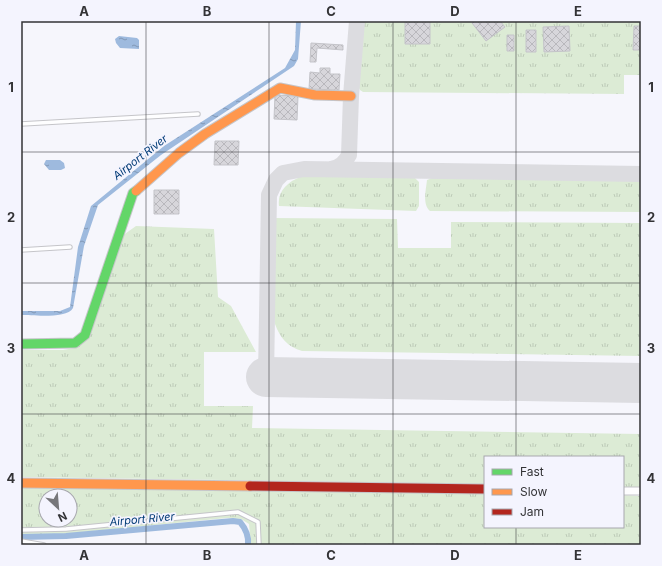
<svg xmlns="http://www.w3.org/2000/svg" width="662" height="566" font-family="Inter,sans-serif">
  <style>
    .grass { fill: url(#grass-tufts); fill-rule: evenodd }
    .water { fill: url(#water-ripples) }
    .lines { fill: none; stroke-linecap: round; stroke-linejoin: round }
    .canal { stroke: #9ebade; stroke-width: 6 }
    .taxiway { stroke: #dcdce0; stroke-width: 16 }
    .runway { stroke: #dcdce0; stroke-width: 40 }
    .building { fill: url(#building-cross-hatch); stroke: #c4c4c9 }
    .lane-casing { stroke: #c5c5c9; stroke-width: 5.5 }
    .street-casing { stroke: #c5c5c9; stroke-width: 9 }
    .fast-casing { stroke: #c5c5c9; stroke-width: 11 }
    .slow-casing { stroke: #c5c5c9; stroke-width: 11 }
    .jam-casing { stroke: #c5c5c9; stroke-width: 11 }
    .lane { stroke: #fefeff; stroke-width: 3.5 }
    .street { stroke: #fefeff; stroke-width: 7 }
    .fast { stroke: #63d668; stroke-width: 9 }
    .slow { stroke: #ff974d; stroke-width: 9 }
    .jam { stroke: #b3261e; stroke-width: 9 }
    .grid { fill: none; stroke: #333336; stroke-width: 1; stroke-opacity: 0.55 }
    .labels { text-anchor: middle; stroke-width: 3.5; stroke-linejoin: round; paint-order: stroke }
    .water-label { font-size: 11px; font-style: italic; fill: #003a75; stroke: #f4f4fe }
    .neatline { fill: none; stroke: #333336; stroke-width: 1.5 }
    .grid-label { font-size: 13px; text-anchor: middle; font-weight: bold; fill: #333336 }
  </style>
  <defs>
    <pattern id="grass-tufts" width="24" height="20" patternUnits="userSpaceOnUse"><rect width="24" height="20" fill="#dcebd5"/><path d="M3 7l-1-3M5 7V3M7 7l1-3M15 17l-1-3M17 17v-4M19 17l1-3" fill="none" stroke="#bdcab7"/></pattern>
    <pattern id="water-ripples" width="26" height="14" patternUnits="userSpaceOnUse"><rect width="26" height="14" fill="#9ebade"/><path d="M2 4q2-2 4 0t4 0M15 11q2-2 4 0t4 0" fill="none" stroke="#8198b5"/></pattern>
    <pattern id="building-cross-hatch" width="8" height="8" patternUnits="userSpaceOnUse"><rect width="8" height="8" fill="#d7d6db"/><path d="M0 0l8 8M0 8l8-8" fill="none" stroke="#b9b8bd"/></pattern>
  </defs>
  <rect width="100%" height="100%" fill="#f6f6fc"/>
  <path class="grass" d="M362 21H641V75H624V94L363 92 360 90 358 86Z
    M300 177H414L419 182V206L416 211 279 206C277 191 288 182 300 177Z
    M432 178 641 181V212L430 211C422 204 426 190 427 180Z
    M273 218 397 219 398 248H451V222L641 223V356L302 351C288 347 280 338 275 324Z
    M136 226 214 229 218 297 231 306 256 352H204V406H253L252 428 641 434V487H623V457H485V484L21 477V350H63L75 348 88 339 122 236Z
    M21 485 485 493V527H623V495L641 496V545H251L249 524 241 519 227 518 62 534H21ZM46 496H70V520H46Z"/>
  <path class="water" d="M296 21H301L298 59 294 66 161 155 98 205 84 246 73 308C67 319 33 315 21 315V311H60L70 307 78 247 91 206 164 146 285 68 295 50Z
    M119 36 137 38 139 40V49L120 48 116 43 115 39Z
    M46 160H60L64 163 65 168 61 170H49L44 164Z"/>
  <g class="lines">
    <path class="canal" d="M21 537 66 536 233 521 240 522C246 529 249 536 248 545"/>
    <path class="taxiway" d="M331 169C340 167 345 163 349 155L351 96 357 21
      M266 377 269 195 276 180 283 173 304 169 641 174"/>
    <path class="runway" d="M266 377 641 383"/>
  </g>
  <path class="building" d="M405 21H430V44H405Z
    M474 21H500L505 27 486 41 472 23Z
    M569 26 570 51 544 52 543 27Z
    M634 26H641V50H633Z
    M526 30H536V52H526Z
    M507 35H514V51H507Z
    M311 43 343 45V50L317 48 316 62H310Z
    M320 68H330V74H340L339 90 309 89 310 72 320 73Z
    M275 95 298 96 297 120 274 119Z
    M215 141H239L238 165H214Z
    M154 190H179V214H154Z"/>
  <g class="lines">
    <defs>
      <path id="lane" d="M21 124 198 114
        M21 250 70 247
        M21 530 66 529 238 512 258 522 259 545
        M21 541 44 545"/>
      <path id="street" d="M623 491H641"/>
      <path id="fast" d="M21 344 75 343 85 335 133 193 136 191"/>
      <path id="slow" d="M136 191 179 153 205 134 280 88 315 95 351 96
        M21 483 250 486"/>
      <path id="jam" d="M250 486 485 489"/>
    </defs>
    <use href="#lane" class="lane-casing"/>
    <use href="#street" class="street-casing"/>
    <use href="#fast" class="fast-casing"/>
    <use href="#slow" class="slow-casing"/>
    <use href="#jam" class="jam-casing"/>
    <use href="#lane" class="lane"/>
    <use href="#street" class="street"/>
    <use href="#fast" class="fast"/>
    <use href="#slow" class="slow"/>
    <use href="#jam" class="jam"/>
  </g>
  <path class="grid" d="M146 21V545M269 21V545M393 21V545M516 21V457M21 152H641M21 283H641M21 414H641M516 527V545"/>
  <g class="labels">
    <g class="water-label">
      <text transform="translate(140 157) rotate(-38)" y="4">Airport River</text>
      <text transform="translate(142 519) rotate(-5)" y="4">Airport River</text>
    </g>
  </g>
  <rect width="662" height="566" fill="none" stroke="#f4f4fe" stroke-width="44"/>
  <rect x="484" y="456" width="140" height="72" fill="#f4f4fe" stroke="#a7a7ae"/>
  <rect x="492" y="469" width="20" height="6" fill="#63d668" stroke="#a7a7ae"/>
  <text x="520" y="476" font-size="12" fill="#333336">Fast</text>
  <rect x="492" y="489" width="20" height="6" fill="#ff974d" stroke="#a7a7ae"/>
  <text x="520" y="496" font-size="12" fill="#333336">Slow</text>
  <rect x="492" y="509" width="20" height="6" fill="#b3261e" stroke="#a7a7ae"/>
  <text x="520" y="516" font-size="12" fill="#333336">Jam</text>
  <g transform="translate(58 508) rotate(154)"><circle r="19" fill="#f4f4fe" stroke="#a7a7ae"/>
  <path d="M0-3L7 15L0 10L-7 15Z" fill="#77777b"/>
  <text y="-6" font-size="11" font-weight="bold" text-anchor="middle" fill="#333336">N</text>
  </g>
  <rect x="22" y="22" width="618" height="522" class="neatline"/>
  <g class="grid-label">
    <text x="84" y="16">A</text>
    <text x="207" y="16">B</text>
    <text x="331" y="16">C</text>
    <text x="455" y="16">D</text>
    <text x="578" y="16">E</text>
    <text x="11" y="92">1</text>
    <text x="651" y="92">1</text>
    <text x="11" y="222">2</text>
    <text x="651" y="222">2</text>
    <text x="11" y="353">3</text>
    <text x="651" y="353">3</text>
    <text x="11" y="483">4</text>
    <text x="651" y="483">4</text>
    <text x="84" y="560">A</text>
    <text x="207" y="560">B</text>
    <text x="331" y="560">C</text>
    <text x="455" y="560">D</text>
    <text x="578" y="560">E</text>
  </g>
</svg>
